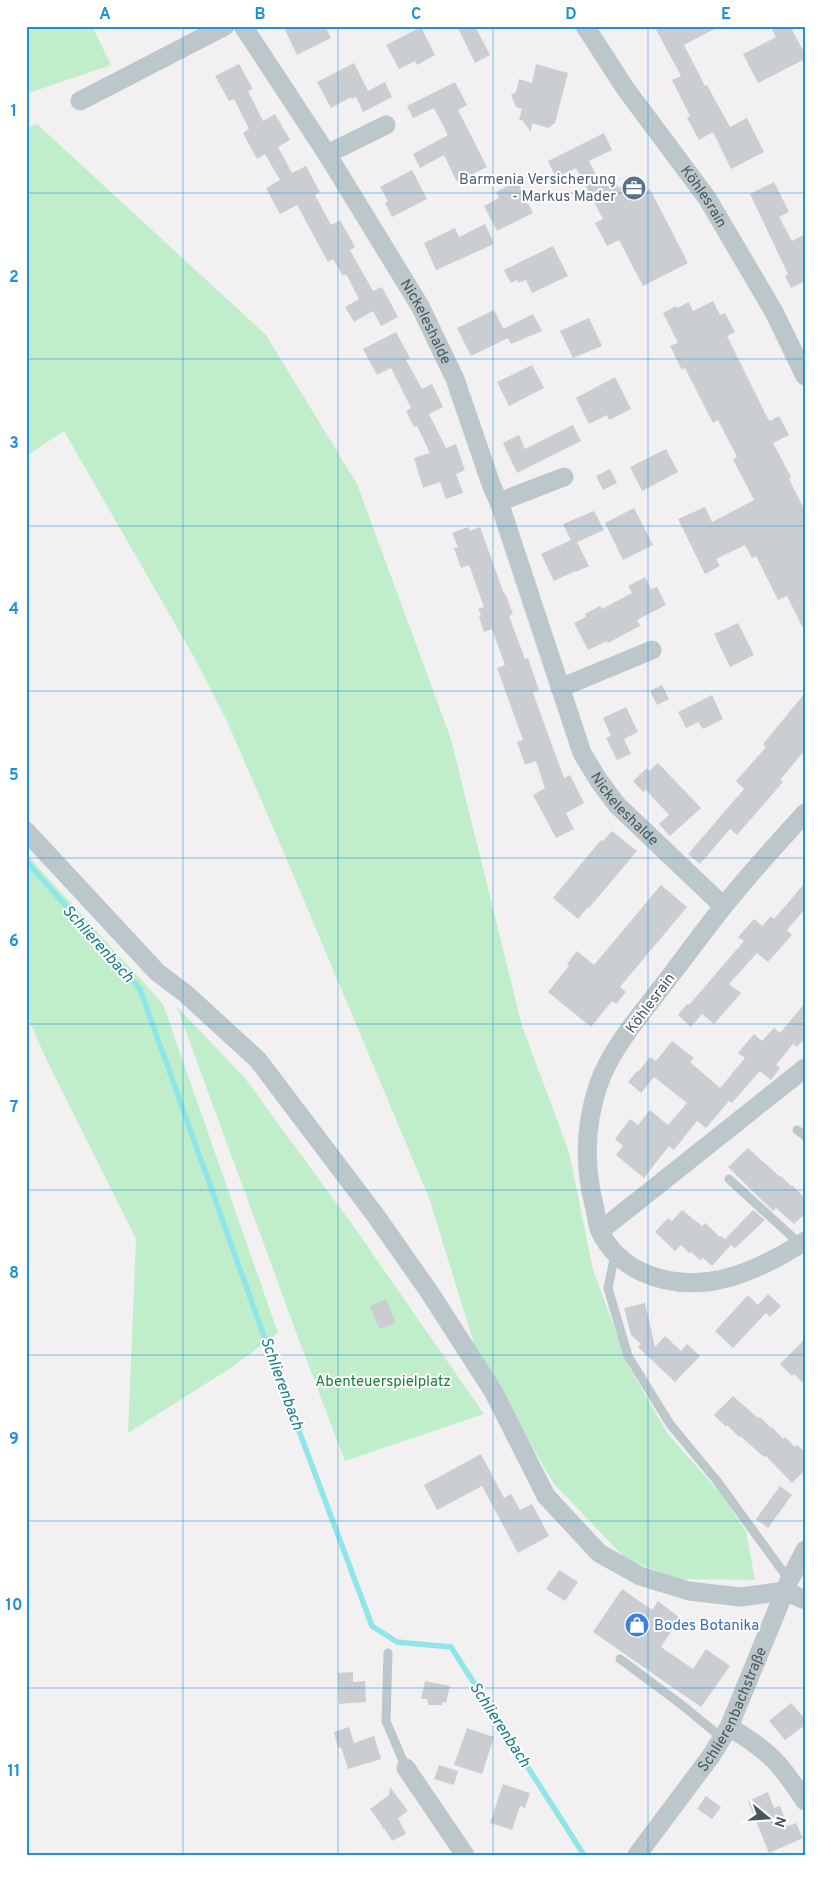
<svg xmlns="http://www.w3.org/2000/svg" width="831" height="1881" font-family="Overpass,sans-serif">
  <style>
    .green { fill: #c0eeca }
    .lines { fill: none; stroke-linecap: round; stroke-linejoin: round }
    .stream { stroke: #8fe6e9; stroke-width: 5.5 }
    .building { fill: #caced2 }
    .lane { stroke: #bcc7cc; stroke-width: 9 }
    .street { stroke: #bcc7cc; stroke-width: 19 }
    .grid { fill: none; stroke: #2290d7; stroke-width: 1; stroke-opacity: 0.55 }
    .labels { text-anchor: middle; stroke-width: 4; stroke-linejoin: round; paint-order: stroke }
    .service-label { font-size: 15px; fill: #4e5e75; stroke: #fff; text-anchor: end }
    .street-label { font-size: 15px; fill: #48575d; stroke: #fff }
    .park-label { font-size: 15px; fill: #1b7d3b; stroke: #fff }
    .shop-label { font-size: 15px; fill: #366cbe; stroke: #fff; text-anchor: start }
    .water-label { font-size: 16px; font-style: italic; fill: #117d82; stroke: #fff }
    .neatline { fill: none; stroke: #2290d7; stroke-width: 2 }
    .grid-label { font-size: 16px; text-anchor: middle; font-weight: bold; fill: #2290d7 }
  </style>
  <rect width="100%" height="100%" fill="#f2f0f0"/>
  <path class="green" d="M26 26H92L111 65 26 94Z
    M37 124 266 335 357 484 451 739 522 1026 569 1152 593 1270 629 1367 668 1434 720 1493 746 1531 755 1580 678 1579 626 1559 554 1484 476 1350 429 1198 282 848 226 719 194 657 64 431 26 456V128Z
    M26 854 163 1004 278 1333 229 1369 128 1433 136 1239 50 1067 26 1014Z
    M177 1007 244 1077 354 1227 484 1414 345 1461 296 1332Z"/>
  <g class="lines">
    <path class="stream" d="M26 861 140 989 271 1356 372 1626 397 1642 451 1647 584 1855"/>
  </g>
  <path class="building" d="M293 26H325L331 38 297 55 285 30Z
    M457 26H475L490 55 475 63Z
    M654 26H720L684 45 705 86 707 85 730 127 747 118 764 152 731 169 713 132 699 140 687 118 690 116 672 80 681 76Z
    M770 26H790L805 54V59L758 83 743 54 776 37Z
    M421 27 435 55 417 65 415 61 399 69 386 45Z
    M354 63 368 91 385 82 392 97 363 112 356 97 352 99 351 97 331 108 317 82Z
    M239 64 253 89 248 91 263 121 275 114 290 140 278 147 292 173 306 166 320 192 315 195 331 225 340 220 355 247 350 250 373 291 382 287 398 317 381 326 373 311 354 322 345 307 359 299 346 274 343 276 333 259 328 262 297 205 280 214 266 188 280 180 265 154 257 159 243 133 249 129 234 99 229 101 215 76Z
    M536 64 568 73 555 123 548 128 532 123 531 132 522 120H519L522 109 516 107 511 95 516 92 519 79 532 83Z
    M455 82 467 105 458 110 487 167 457 182 444 155 420 168 413 154 448 135 434 108 413 118 407 106Z
    M604 133 612 150 589 161 602 186 614 179 619 188 639 177 646 191 650 189 688 263 643 286 619 240 607 246 595 223 603 219 576 168 556 178 548 161Z
    M412 170 427 199 392 217 385 203 388 201 380 187Z
    M517 181 533 213 497 231 484 206 499 198 496 192Z
    M774 182 789 212 779 217 792 241 805 234V281L791 288 785 276 788 274 750 194Z
    M485 224 494 244 436 270 424 243 455 228 459 237Z
    M553 246 568 276 532 293 526 280 518 283 517 280 511 283 504 270Z
    M713 301 720 315 725 313 735 332 727 336 767 417 770 421 779 416 789 435 773 443 791 477 789 479 805 511V632L787 596 778 600 756 556 752 558 745 545 716 559 720 566 705 574 678 519 705 507 712 522 754 500 733 459 737 457 718 420 713 423 685 368 682 370 670 346 678 343 663 313 676 306 677 308 689 302 693 311Z
    M494 310 508 338 471 356 457 328Z
    M533 314 542 331 511 344 503 329Z
    M589 318 602 346 573 358 560 331Z
    M396 332 410 358 406 360 422 389 432 384 443 407 429 414 446 448 456 444 465 470 456 474 463 493 446 499 440 482 423 488 414 458 430 453 417 426 414 427 406 411 411 408 391 368 377 375 363 349Z
    M532 365 544 388 509 406 497 382Z
    M615 377 631 409 609 420 607 415 589 424 576 398Z
    M573 425 581 441 517 473 503 443 519 435 525 449Z
    M666 449 678 472 642 491 630 467Z
    M610 469 617 483 603 490 596 476Z
    M634 508 653 545 623 560 605 523Z
    M594 511 604 530 577 542 589 566 576 572 575 571 554 581 541 554 571 540 563 524Z
    M468 527 470 531 480 527 504 594 505 593 513 614 509 616 525 659 528 658 539 690 533 693 564 778 570 775 584 803 566 813 574 829 556 838 533 795 545 788 536 761 525 765 517 742 523 740 497 668 505 665 492 629 484 632 479 617 481 616 478 609 484 607 469 565 461 568 454 548 458 547 452 533Z
    M645 577 651 589 657 587 666 605 637 620 640 626 608 643 607 641 588 650 574 623 586 617 585 614 600 606 602 609 632 593 628 586Z
    M738 623 754 655 730 667 714 634Z
    M662 685 669 699 657 705 650 691Z
    M805 693V750L780 780 783 782 737 835 730 829 700 864 688 854 744 789 736 781 766 747 763 744Z
    M712 695 723 719 703 729 698 722 686 728 678 712Z
    M626 707 638 732 624 739 631 754 617 760 606 738 611 736 603 718Z
    M658 763 701 808 670 836 659 824 669 815 646 790 643 792 633 781 647 768 649 771Z
    M612 831 637 851 589 908 588 907 578 919 553 898 601 840 603 841Z
    M805 883V909L787 930 792 935 768 962 757 953 729 984 741 993 714 1024 702 1014 691 1027 678 1015 687 1004 689 1005 744 941 738 937 754 919 762 926 771 916 774 919Z
    M661 885 687 907 620 987 626 992 616 1004 612 1001 591 1027 548 992 569 966 567 964 577 951 594 965Z
    M805 1003V1038L797 1047 793 1044 776 1065 780 1068 771 1080 760 1071 732 1103 729 1101 706 1128 697 1121 674 1150 669 1146 644 1178 616 1155 623 1146 615 1139 630 1119 638 1125 650 1110 668 1125 687 1103 654 1077 641 1093 628 1082 637 1071 638 1072 650 1057 656 1061 672 1041 694 1058 690 1062 720 1088 745 1058 738 1053 754 1034 762 1041 774 1028 780 1033Z
    M748 1148 780 1177 781 1176 791 1186 792 1185 805 1198V1214L794 1224 776 1208 773 1211 728 1167Z
    M682 1210 702 1226 705 1223 720 1237 721 1236 725 1239 753 1210 765 1220 735 1248 731 1245 712 1266 703 1258 700 1260 691 1252 689 1253 681 1245 675 1251 655 1232 668 1218 672 1221Z
    M768 1294 781 1306 770 1317 766 1313 733 1348 715 1331 748 1295 761 1308 758 1305Z
    M386 1299 396 1323 379 1329 370 1306Z
    M645 1303 655 1347 665 1336 681 1351 687 1344 700 1356 675 1382 638 1347 641 1344 631 1335 624 1308Z
    M805 1339V1385L794 1374 792 1376 780 1364Z
    M733 1396 758 1418 760 1417 771 1428 772 1427 783 1439 785 1437 795 1447 797 1445 805 1452V1470L792 1483 766 1456 764 1457 740 1436 739 1437 727 1425 726 1427 714 1415Z
    M481 1454 504 1498 511 1494 520 1510 532 1504 549 1536 518 1553 482 1486 437 1510 424 1485Z
    M780 1486 792 1495 768 1528 756 1519Z
    M559 1570 578 1582 565 1601 546 1589Z
    M622 1589 652 1610 658 1601 680 1618 661 1647 693 1669 706 1649 730 1666 701 1707 593 1632Z
    M353 1672V1682L365 1681 366 1702 339 1704 338 1673Z
    M425 1681 450 1686 446 1703 442 1702V1705H428L427 1699H421Z
    M791 1703 805 1719V1725L785 1740 769 1721Z
    M349 1727 354 1743 374 1736 381 1759 348 1769 341 1747 338 1748 334 1732Z
    M467 1728 494 1737 482 1774 454 1765Z
    M439 1765 458 1771 454 1785 434 1779Z
    M503 1784 530 1793 525 1808 520 1806 512 1830 490 1823Z
    M390 1787 408 1811 398 1818 406 1834 392 1841 384 1828 382 1830 383 1827 370 1809 389 1795Z
    M768 1792 774 1808 780 1806 788 1826 796 1823 803 1838 769 1853 748 1801Z
    M706 1796 721 1807 712 1819 697 1809Z"/>
  <g class="lines">
    <path class="lane" d="M797 1130 805 1136
      M729 1179 800 1244
      M615 1254 608 1288 628 1356 670 1424 717 1481 789 1580
      M388 1653 386 1721 406 1768
      M620 1659 682 1705 722 1738"/>
    <g class="street">
      <path id="s1" d="M243 26 327 154 420 306 455 379 492 487 499 502 582 753 599 781 617 805 723 906"/>
      <path id="s2" d="M585 26 625 88 707 198 774 312 805 376"/>
      <path d="M80 101 225 26"/>
      <path d="M327 154 386 125"/>
      <path d="M499 502 564 477"/>
      <path d="M560 688 652 650"/>
      <path d="M805 813C777 844 749 874 723 907 702 933 682 961 661 988 638 1018 610 1050 598 1086 585 1125 584 1165 594 1205 596 1213 597 1223 600 1231 608 1249 624 1264 642 1272 699 1298 755 1273 805 1241"/>
      <path d="M26 831 157 972 186 994 258 1060 376 1216 430 1293 493 1391 546 1496 599 1553 640 1576 689 1591 740 1597 785 1591 805 1600"/>
      <path d="M600 1231 805 1068"/>
      <path d="M729 1727C746 1737 763 1748 777 1763 787 1774 796 1788 805 1801"/>
      <path d="M406 1768 465 1855"/>
      <path id="s3" d="M637 1855 711 1756 729 1727 789 1581 805 1550"/>
    </g>
  </g>
  <path class="grid" d="M183 26V1855M338 26V1855M493 26V1855M648 26V1855M26 193H805M26 359H805M26 526H805M26 691H805M26 858H805M26 1024H805M26 1190H805M26 1355H805M26 1521H805M26 1688H805"/>
  <defs>
    <symbol id="office-disc" viewBox="-11 -11 22 22"><circle r="9.5" fill="#5c6f8a" stroke="#fff"/><path d="M-6-3h4V-5.5h4V-3h4V5H-6ZM-1-4.5V-3h2v-1.5ZM-6 0V1H6V0Z" fill="#fff"/></symbol>
    <symbol id="shop-disc" viewBox="-11 -11 22 22"><circle r="9.5" fill="#3f7fe0" stroke="#fff"/><path d="M-5-2.5h2.3a2.7 3.5 0 0 1 5.4 0H5L5.5 6h-11ZM-1.5-2.5h3a1.5 2.3 0 0 0-3 0Z" fill="#fff"/></symbol>
  </defs>
  <g fill-rule="evenodd">
    <use href="#office-disc" x="620" y="174" width="28" height="28"/>
    <use href="#shop-disc" x="623" y="1611" width="28" height="28"/>
  </g>
  <g class="labels">
    <g class="service-label">
      <text x="616" y="184">Barmenia Versicherung<tspan x="616" dy="17">- Markus Mader</tspan></text>
    </g>
    <g class="street-label">
      <text dy="5" stroke="none"><textPath href="#s2" startOffset="208">Köhlesrain</textPath></text>
      <text dy="5" stroke="none"><textPath href="#s1" startOffset="348">Nickeleshalde</textPath></text>
      <text dy="5" stroke="none"><textPath href="#s1" startOffset="878">Nickeleshalde</textPath></text>
      <text transform="translate(650 1003) rotate(-53)" y="5">Köhlesrain</text>
      <text dy="5" stroke="none"><textPath href="#s3" startOffset="175">Schlierenbachstraße</textPath></text>
    </g>
    <g class="park-label">
      <text x="383" y="1386">Abenteuerspielplatz</text>
    </g>
    <g class="shop-label">
      <text x="654" y="1630">Bodes Botanika</text>
    </g>
    <g class="water-label">
      <text transform="translate(99 943) rotate(48)" y="6">Schlierenbach</text>
      <text transform="translate(283 1383) rotate(70)" y="6">Schlierenbach</text>
      <text transform="translate(501 1724) rotate(57)" y="6">Schlierenbach</text>
    </g>
  </g>
  <rect width="831" height="1881" fill="none" stroke="#ffffff" stroke-width="55"/>
  <g transform="translate(768 1818) rotate(108)" stroke="#ffffff" stroke-width="4" paint-order="stroke">
  <path d="M0-4L9 19L0 12L-9 19Z" fill="#48575d"/>
  <text y="-8" font-size="14" font-weight="bold" text-anchor="middle" fill="#48575d">N</text>
  </g>
  <rect x="28" y="28" width="776" height="1826" class="neatline"/>
  <g class="grid-label">
    <text x="105" y="19">A</text>
    <text x="260" y="19">B</text>
    <text x="416" y="19">C</text>
    <text x="571" y="19">D</text>
    <text x="726" y="19">E</text>
    <text x="14" y="116">1</text>
    <text x="14" y="282">2</text>
    <text x="14" y="448">3</text>
    <text x="14" y="614">4</text>
    <text x="14" y="780">5</text>
    <text x="14" y="946">6</text>
    <text x="14" y="1112">7</text>
    <text x="14" y="1278">8</text>
    <text x="14" y="1444">9</text>
    <text x="14" y="1610">10</text>
    <text x="14" y="1776">11</text>
  </g>
</svg>
